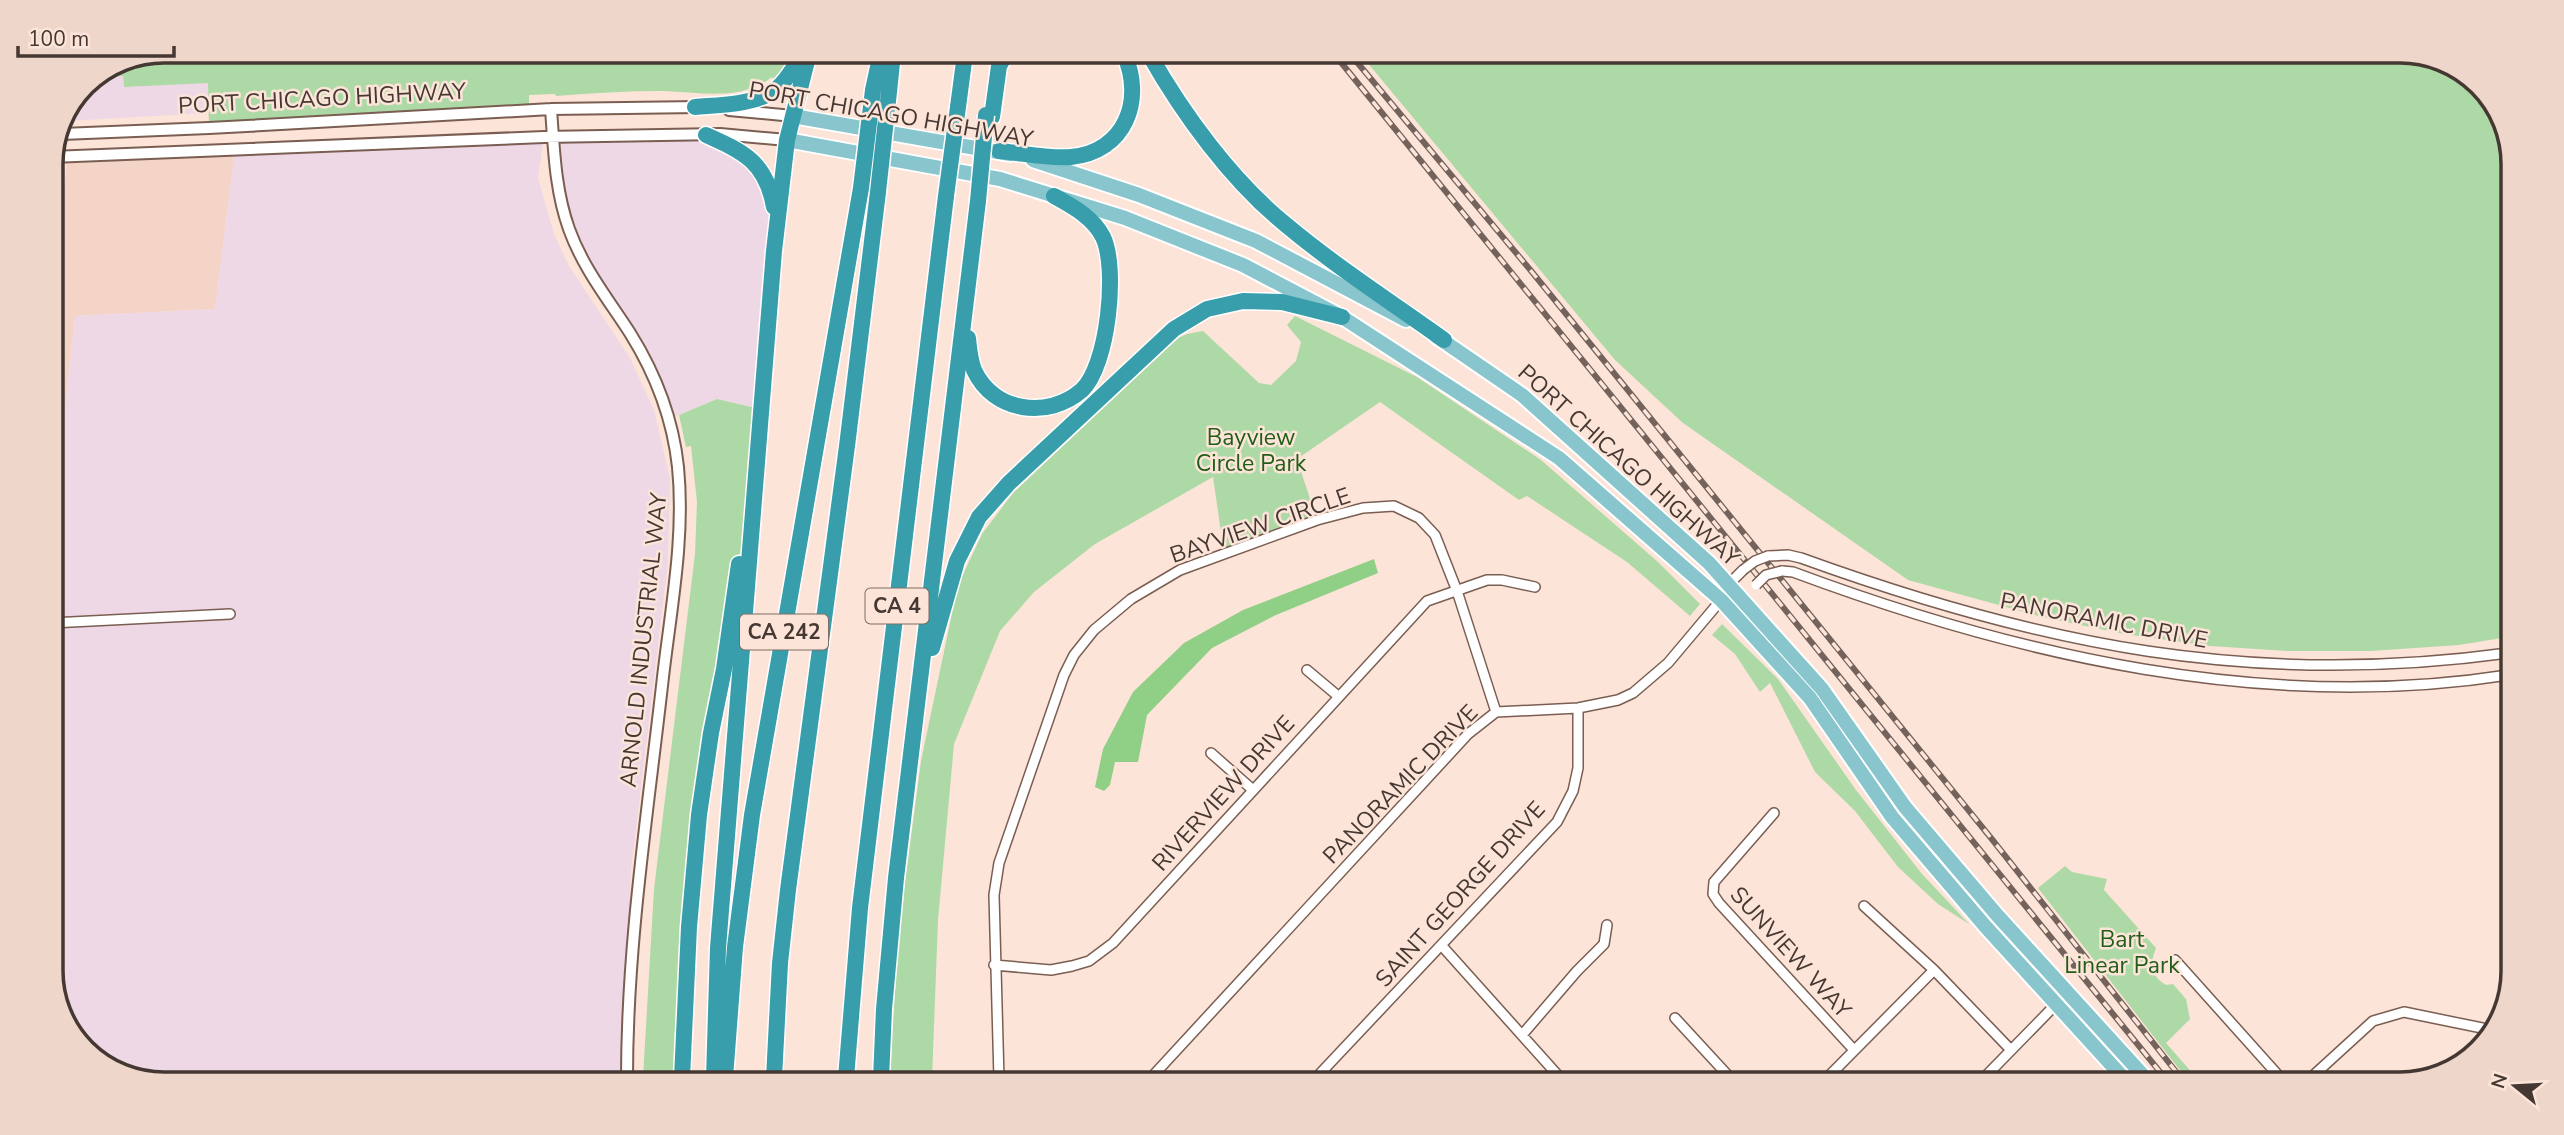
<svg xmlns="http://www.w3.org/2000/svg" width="2564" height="1135" font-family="'Nunito Sans',sans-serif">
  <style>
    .built { fill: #f3d4c6 }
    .industrial { fill: #eed8e6 }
    .green { fill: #add9a6 }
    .forest { fill: #90cf86 }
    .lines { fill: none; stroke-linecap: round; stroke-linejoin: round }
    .minor-casing { stroke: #7a5e52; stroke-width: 12 }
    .tertiary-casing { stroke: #7a5e52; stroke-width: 14 }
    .primary-casing { stroke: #fff; stroke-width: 18 }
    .motorway-casing { stroke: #fff; stroke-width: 19 }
    .minor { stroke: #fff; stroke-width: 9 }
    .tertiary { stroke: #fff; stroke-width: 10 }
    .primary { stroke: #88c5cd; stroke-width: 14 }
    .motorway { stroke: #399eac; stroke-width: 16 }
    .rail-casing { stroke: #73635c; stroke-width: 6 }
    .rail { stroke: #fde4d8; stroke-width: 3.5; stroke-dasharray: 10; stroke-linecap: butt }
    .minor-bridge-casing { stroke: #7a5e52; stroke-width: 12; stroke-linecap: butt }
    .motorway-bridge-casing { stroke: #fff; stroke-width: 19; stroke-linecap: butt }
    .minor-bridge { stroke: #fff; stroke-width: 9 }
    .motorway-bridge { stroke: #399eac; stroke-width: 16 }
    .labels { text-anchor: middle; stroke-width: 5; stroke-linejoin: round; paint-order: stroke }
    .shield { fill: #fde4d8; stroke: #7c6c64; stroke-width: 2 }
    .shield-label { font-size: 21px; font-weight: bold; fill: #453832 }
    .street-label { font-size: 23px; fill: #453832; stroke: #fde4d8 }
    .park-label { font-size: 23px; fill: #205d17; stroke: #fde4d8 }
    .rim { fill: none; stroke: #453832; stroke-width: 3.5 }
  </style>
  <rect width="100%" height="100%" fill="#fde4d8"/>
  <path class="built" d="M235 148 215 309 75 316 63 427 51 428V194H64L67 156Z"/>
  <path class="industrial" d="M123 75 124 87 208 82 209 113 67 121 84 84 101 77Z
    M706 135 747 155 774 206 760 409 717 399 668 419 663 400 569 229 553 137Z
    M544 137 538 178 554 234 569 266 630 358 654 410 670 479 668 562 631 871 622 1078 121 1076 74 1040 51 979V428L63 427 75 316 215 309 235 148Z"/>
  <path class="green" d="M164 51 792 53 784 69 774 80 772 77C739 102 702 92 663 91 627 91 591 93 556 96L555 94 529 95V110L209 128 208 83 124 87 123 76 101 77Z
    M1361 55 2443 59 2490 95 2513 157 2508 637 2459 645 2371 651H2287L2210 646 2124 634 2042 617 1908 580 1683 423 1615 360Z
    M1295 316 1417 377 1541 460 1658 562 1700 604 1690 616 1627 562 1527 496 1519 500 1380 402 1297 459 1317 520 1224 553 1213 477 1095 544 1034 592 1000 631 954 744 938 920 932 1079H890L898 936 921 761 958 585 982 534 1013 493 1178 338 1187 334 1203 331 1259 383 1271 385 1296 361 1301 342 1287 325Z
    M717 399 760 409 758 433 724 669 711 733 682 1078H643L654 889 695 554 697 502 691 446 686 447 679 415Z
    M1722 624 1778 679 1856 790 1922 874 1969 924 1938 904 1898 867 1855 811 1815 772 1770 683 1760 692 1735 654 1712 635Z
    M2065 866 2072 872 2107 879 2104 890 2156 948C2150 963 2150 976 2166 985L2173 984 2186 999 2190 1019 2166 1043 2202 1084 2190 1083 2038 888Z"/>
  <path class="forest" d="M1374 559 1378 573 1276 615 1212 648 1147 715 1138 762H1115L1110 785 1104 791 1095 787 1103 749 1133 692 1184 643 1243 610Z"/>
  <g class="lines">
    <defs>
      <path id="minor" d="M1768 556 1788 555 1801 558C2041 645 2252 688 2508 653
        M1782 571 1793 572C2018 656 2267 713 2508 675
        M51 623 230 614
        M1307 670 1338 696
        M1211 753 1253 790
        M1774 813 1714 882 1713 894 1719 903 1854 1050
        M1864 906 1934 970 2011 1050
        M1442 946 1563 1081
        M2175 960 2286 1084
        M994 965 1051 970 1072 966 1089 961 1113 943 1427 601 1487 580H1502L1535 587
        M1675 1018 1734 1082
        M1522 1035 1577 971 1604 944 1607 925
        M999 1079 994 895 999 863 1064 675 1074 655 1094 630 1131 599 1180 570 1317 520 1363 508 1394 506 1419 518 1435 535 1457 591 1496 712
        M1149 1080 1468 734 1496 712 1578 708 1618 700 1633 693 1668 663 1721 600 1728 585 1743 570
        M1314 1080 1557 822 1573 791 1578 768V708
        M1823 1082 1934 970
        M1979 1083 2067 993
        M2304 1084 2373 1021 2404 1012 2492 1030"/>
      <path id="tertiary" d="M551 109C554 149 555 190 569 229 583 268 608 299 630 333 655 373 673 420 678 467 685 537 671 608 663 677 648 811 627 943 627 1078
        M729 110 793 116
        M62 134 209 128 551 109 699 107
        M51 157 544 137 720 134 787 140"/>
      <path id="primary" d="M793 116 1010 154
        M787 140 1000 179 1125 218 1243 265 1342 317 1559 458 1721 600 1810 698 1892 817 1985 926 2128 1083
        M1033 160 1139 195 1256 241 1406 320
        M1436 336 1522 395 1709 563 1822 689 1905 807 1997 915 2150 1083"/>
      <path id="motorway" d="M1149 54C1183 114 1231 180 1285 224 1335 266 1391 302 1444 340
        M873 90 881 53
        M889 92 893 53
        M695 107C719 105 745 105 767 95 783 88 794 67 803 53
        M958 107 965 54
        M992 117 999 66 1006 54
        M706 135C744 152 766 162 774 207
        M999 151C1023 153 1048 159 1071 157 1125 152 1145 100 1124 54
        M968 338C969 349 970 360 974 370 993 412 1048 420 1082 390 1108 366 1118 268 1103 237 1093 217 1072 206 1054 196
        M932 648 957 561 979 517 1009 483 1174 329 1207 309 1243 301 1282 302 1342 317
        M682 1078 689 927 699 815 711 733 724 669 739 564
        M714 1078 718 948 774 251 787 140 809 53
        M725 1078 735 947 752 815 861 188
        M774 1078 780 963 788 890 847 446 878 192
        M846 1078 860 908 946 196
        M881 1079 884 1009 896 878 978 201"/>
    </defs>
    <use href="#minor" class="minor-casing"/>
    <use href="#tertiary" class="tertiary-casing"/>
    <use href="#primary" class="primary-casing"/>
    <use href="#motorway" class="motorway-casing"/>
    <use href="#minor" class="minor"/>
    <use href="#tertiary" class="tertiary"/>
    <use href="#primary" class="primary"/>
    <use href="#motorway" class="motorway"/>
    <defs>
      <path id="rail" d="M1335 55 2169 1083
        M1351 55 1532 272 1991 838 2185 1083"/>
    </defs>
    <use href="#rail" class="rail-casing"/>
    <use href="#rail" class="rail"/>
    <defs>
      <path id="minor-bridge" d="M1743 570 1755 561 1768 556
        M1756 585 1766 575 1782 571"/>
      <path id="motorway-bridge" d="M861 188 873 90
        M878 192 889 92
        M946 196 958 107
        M978 201 986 115"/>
    </defs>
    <use href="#minor-bridge" class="minor-bridge-casing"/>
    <use href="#motorway-bridge" class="motorway-bridge-casing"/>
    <use href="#minor-bridge" class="minor-bridge"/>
    <use href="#motorway-bridge" class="motorway-bridge"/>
  </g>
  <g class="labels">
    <g class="shield">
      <rect x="865.5" y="588.5" width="63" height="35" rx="5"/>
      <rect x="740" y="614.5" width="88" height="35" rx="5"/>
    </g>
    <g class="shield-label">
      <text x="897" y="613">CA 4</text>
      <text x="784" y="639">CA 242</text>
    </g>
    <g class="street-label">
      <text transform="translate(322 98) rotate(-3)" y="8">PORT CHICAGO HIGHWAY</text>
      <text transform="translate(891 114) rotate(10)" y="8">PORT CHICAGO HIGHWAY</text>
      <text transform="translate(1629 465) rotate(42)" y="8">PORT CHICAGO HIGHWAY</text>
      <text transform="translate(1260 525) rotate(-19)" y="8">BAYVIEW CIRCLE</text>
      <text transform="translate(2104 620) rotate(11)" y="8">PANORAMIC DRIVE</text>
      <text transform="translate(643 640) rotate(-84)" y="8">ARNOLD INDUSTRIAL WAY</text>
      <text transform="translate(1400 784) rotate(-46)" y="8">PANORAMIC DRIVE</text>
      <text transform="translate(1223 793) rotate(-48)" y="8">RIVERVIEW DRIVE</text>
      <text transform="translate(1460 894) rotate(-48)" y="8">SAINT GEORGE DRIVE</text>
      <text transform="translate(1791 952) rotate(48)" y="8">SUNVIEW WAY</text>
    </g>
    <g class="park-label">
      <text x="1251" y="445">Bayview<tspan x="1251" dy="26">Circle Park</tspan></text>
      <text x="2122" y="947">Bart<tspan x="2122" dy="26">Linear Park</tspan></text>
    </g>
  </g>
  <path d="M0 0H2564V1135H0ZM164 63H2400A101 101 0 0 1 2501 164V971A101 101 0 0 1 2400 1072H164A101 101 0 0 1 63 971V164A101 101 0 0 1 164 63Z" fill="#eed6cb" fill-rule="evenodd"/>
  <path class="rim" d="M164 63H2400A101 101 0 0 1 2501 164V971A101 101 0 0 1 2400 1072H164A101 101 0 0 1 63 971V164A101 101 0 0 1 164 63Z"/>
  <g transform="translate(2515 1086) rotate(288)" stroke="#fde4d8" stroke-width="5" paint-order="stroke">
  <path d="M0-5L12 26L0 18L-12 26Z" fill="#453832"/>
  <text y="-10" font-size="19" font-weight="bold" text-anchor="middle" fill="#453832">N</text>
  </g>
  <path d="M18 46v10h156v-10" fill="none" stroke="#453832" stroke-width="3.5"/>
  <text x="28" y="46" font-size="21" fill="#453832" stroke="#fde4d8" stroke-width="5" paint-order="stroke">100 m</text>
</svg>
